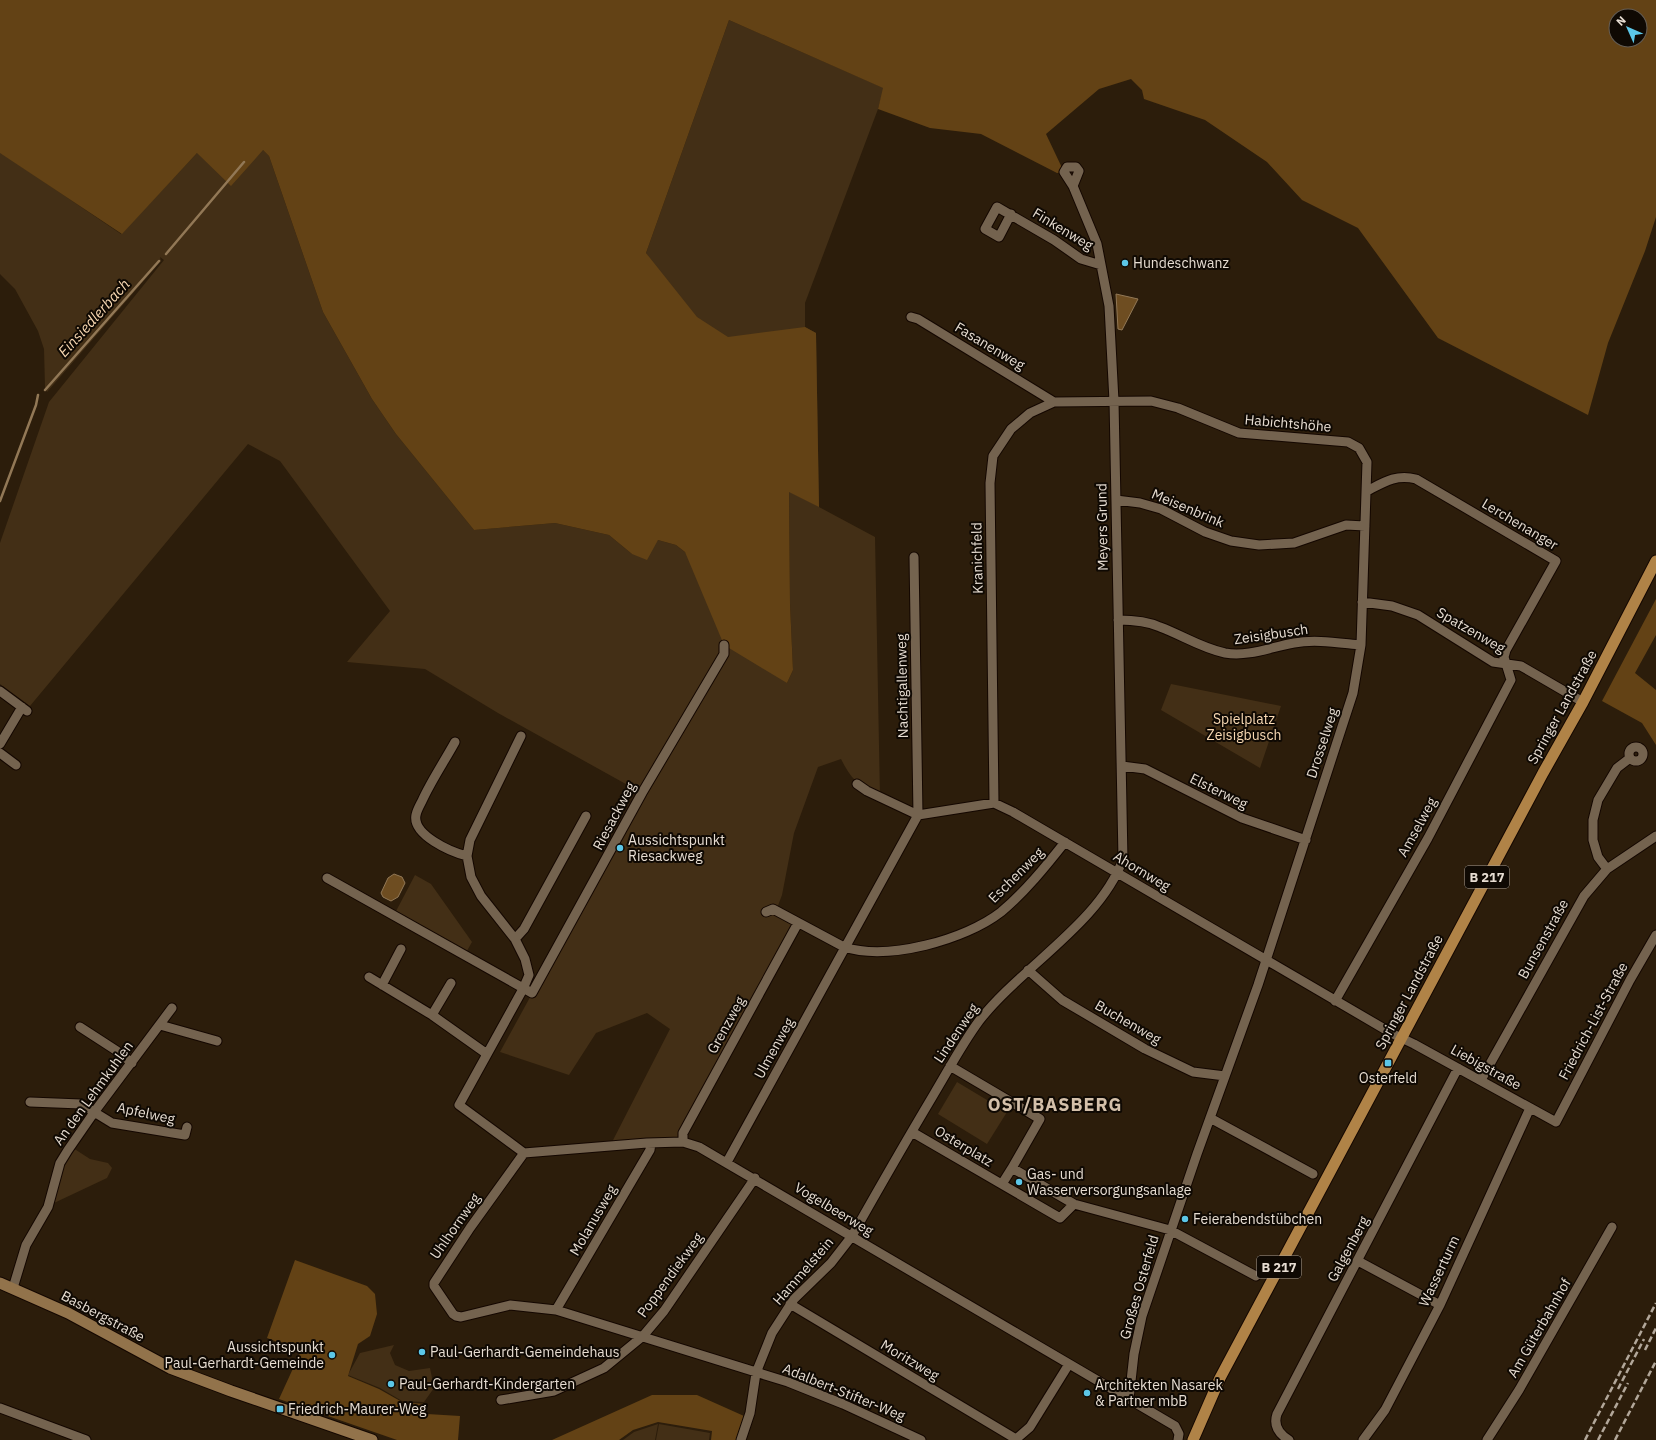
<svg xmlns="http://www.w3.org/2000/svg" width="1656" height="1440" font-family="'IBM Plex Sans',sans-serif">
  <style>
    .green { fill: #432f16 }
    .forest { fill: #634215; fill-rule: evenodd }
    .water { fill: #6e4d21; stroke: #927856 }
    .lines { fill: none; stroke-linecap: round; stroke-linejoin: round }
    .stream { stroke: #927856; stroke-width: 2.5 }
    .minor-casing { stroke: #140700; stroke-width: 11 }
    .secondary-casing { stroke: #140700; stroke-width: 13 }
    .primary-casing { stroke: #140700; stroke-width: 13 }
    .minor { stroke: #74634f; stroke-width: 9 }
    .secondary { stroke: #92734b; stroke-width: 11 }
    .primary { stroke: #b08347; stroke-width: 11 }
    .rail { stroke: #b2a79a; stroke-width: 2.5; stroke-dasharray: 6 3; stroke-linecap: butt }
    .poi-dot { fill: #5cc7e8; stroke: #0f0903; stroke-width: 1.5 }
    .labels { text-anchor: middle; stroke-width: 4; stroke-linejoin: round; paint-order: stroke }
    .shield { fill: #0f0903; stroke: #a69d94; stroke-width: 1 }
    .shield-label { font-size: 13px; font-weight: bold; fill: #e7ddd2 }
    .street-label { font-size: 14px; fill: #e7ddd2; stroke: #0f0903 }
    .poi-label { font-size: 14px; fill: #e7ddd2; stroke: #0f0903; text-anchor: start }
    .park-label { font-size: 14px; fill: #fadab4; stroke: #0f0903 }
    .water-label { font-size: 15px; font-style: italic; fill: #f8d8b2; stroke: #0f0903 }
    .district-label { font-size: 18px; font-weight: bold; letter-spacing: 1px; fill: #d4c0aa; stroke: #0f0903 }
  </style>
  <rect width="100%" height="100%" fill="#2c1d0b"/>
  <path class="green" d="M729 20 884 88 878 109 805 303V327L816 333 819 507 875 537 880 797C859 785 852 781 841 759L818 767 794 833 782 895 776 911 798 923 683 1142 610 1146 670 1029 647 1013 596 1033 569 1075 500 1052 642 793 498 713 425 669 347 662 390 611 280 461 248 444 30 706 0 684V543L49 402 164 260 160 257 161 261 47 392 45 387 44 349 38 331 15 289 0 274V152L121 234 197 153 263 150 269 156 323 312 372 399 396 434 474 530 555 523 609 535 632 554 658 540 676 545 685 552 787 683 793 670 790 604 789 492 646 253Z
    M1171 684 1281 706 1260 768 1161 710Z
    M415 875 431 884 472 942 464 956 394 915Z
    M957 1082 1007 1112 987 1144 938 1114Z
    M73 1148 90 1159 108 1163 112 1168 107 1178 54 1203 64 1163Z
    M394 1345 390 1353 395 1365 409 1371 430 1368 434 1388 424 1402 402 1401 380 1388 348 1375 360 1353Z
    M658 1424 655 1440H623L634 1432Z
    M659 1424 710 1433 709 1440H656Z"/>
  <path class="forest" d="M0 0H1656V217L1645 251 1608 343 1588 415 1438 338 1358 228 1302 200 1267 162 1205 120 1144 99 1142 90 1131 79 1099 89 1046 134 1064 172 1057 173 981 134 930 128 878 109 883 88 729 20 646 253 697 317 728 337 805 327 816 333 819 507 789 492 790 604 793 670 787 683 724 645 685 552 676 545 658 540 647 560 632 554 609 535 555 523 474 530 396 434 372 399 323 312 269 156 263 150 231 186 197 153 122 234 0 153ZM1616 16H1640V40H1616Z
    M1656 599V635L1635 673 1656 690V745L1642 723 1602 701Z
    M295 1260 367 1286 375 1294 377 1314 370 1336 358 1344 348 1376 379 1389 402 1402 424 1404 427 1414 460 1416 458 1440H397L279 1399 301 1351 267 1338Z
    M652 1395H697L744 1416 736 1440H711L712 1431 658 1422 633 1430 619 1440H552Z"/>
  <path class="water" d="M1116 294 1138 299 1122 330 1118 329Z
    M394 874 402 877 405 883 398 897 391 901 383 897 381 893 388 878Z"/>
  <g class="lines">
    <path class="stream" d="M166 254 244 162
      M45 390 159 261
      M0 501 36 405 38 395"/>
    <defs>
      <path id="minor" d="M1011 214 999 237 985 229 997 207 1054 240 1081 259 1101 265
        M911 317 918 319 1054 402
        M1116 500 1140 503 1161 509 1205 532 1231 541 1259 545 1294 543 1346 525 1365 526
        M1362 602 1392 606 1418 615 1493 662 1521 666 1583 702
        M1118 620C1132 620 1147 621 1160 627 1182 635 1201 648 1225 653 1249 657 1271 647 1294 643 1315 639 1339 643 1361 645
        M0 691 27 711
        M521 736 470 840 467 856 471 877 481 896 515 939 525 959 529 975 523 989 459 1105 524 1153 647 1143 683 1142 699 1147 1175 1426 1179 1434 1178 1440
        M455 742C444 762 431 781 422 801 420 805 417 810 416 815 412 835 451 852 467 856
        M0 744 22 707
        M1629 754a7 7 0 1 1 14 0a7 7 0 1 1-14 0Z
        M0 753 16 765
        M1122 766 1145 769 1242 818 1306 840
        M857 784 867 791 918 815 994 803 1013 812 1393 1034 1414 1044 1556 1122 1630 980 1656 935
        M994 803 990 483 993 456 1011 429 1030 413 1054 402 1151 401 1178 408 1239 433 1348 442 1359 448 1367 462 1361 645 1353 693 1258 985 1197 1154 1142 1316 1134 1354 1129 1399
        M1607 869 1598 857 1593 840V820L1598 800 1617 768 1630 758
        M327 878 532 993 642 793 724 654V645
        M766 912 773 909 844 947C888 961 965 940 1001 912 1025 892 1046 866 1065 842
        M515 939 524 929 586 816
        M1028 970 1062 1000 1145 1049 1193 1072 1225 1076
        M369 977 432 1015 487 1054
        M382 985 401 949
        M1335 1001 1428 838 1511 680 1504 657 1506 650 1556 561 1416 479C1396 474 1384 482 1367 491
        M432 1015 451 983
        M160 1025 217 1041
        M80 1027 117 1051 132 1063
        M950 1066 1040 1119 1012 1168
        M1481 1080 1584 896 1607 869 1656 836
        M30 1102 81 1104 112 1123 185 1135 187 1127
        M1210 1118 1313 1174
        M912 1132 1060 1218 1074 1204
        M683 1142V1133L798 923
        M524 1153 470 1228 434 1283V1286L453 1314 456 1316 461 1317 510 1305 556 1310 788 1382 843 1404 921 1440
        M727 1162 918 815 914 557
        M1002 1184 1012 1168 1074 1204 1170 1230 1256 1276
        M1358 1261 1440 1305
        M13 1288 26 1245 48 1207 60 1163 68 1150 95 1111 172 1008
        M790 1304 1016 1439
        M556 1310 650 1150 651 1143
        M501 1400 554 1391 604 1368 643 1336 664 1311 755 1178
        M0 1408 86 1440
        M741 1440 750 1413 756 1373 772 1333 794 1299 831 1263 852 1236C879 1188 906 1141 934 1094 949 1069 962 1044 979 1021 1021 967 1100 923 1123 859L1114 401 1109 306 1097 244 1073 186 1079 171 1076 167H1067L1064 172 1073 186
        M1015 1440 1030 1427 1069 1364
        M1289 1440C1279 1434 1273 1426 1277 1414L1458 1068
        M1363 1440 1385 1410 1440 1305 1530 1108
        M1487 1440 1519 1390 1612 1227"/>
      <path id="secondary" d="M0 1283 68 1313 170 1368 231 1391 372 1440"/>
      <path id="primary" d="M1193 1440 1220 1378 1543 773 1583 702 1656 561"/>
    </defs>
    <use href="#minor" class="minor-casing"/>
    <use href="#secondary" class="secondary-casing"/>
    <use href="#primary" class="primary-casing"/>
    <use href="#minor" class="minor"/>
    <use href="#secondary" class="secondary"/>
    <use href="#primary" class="primary"/>
    <path class="rail" d="M1645 1350 1656 1328
      M1618 1389 1644 1339
      M1585 1440 1656 1303
      M1598 1440 1628 1383
      M1615 1440 1656 1361"/>
  </g>
  <g class="poi-dot">
    <circle cx="1125" cy="263" r="4"/>
    <circle cx="620" cy="848" r="4"/>
    <rect x="1384" y="1059" width="8" height="8" rx="2"/>
    <circle cx="1019" cy="1182" r="4"/>
    <circle cx="1185" cy="1219" r="4"/>
    <circle cx="422" cy="1352" r="4"/>
    <circle cx="332" cy="1355" r="4"/>
    <circle cx="391" cy="1384" r="4"/>
    <circle cx="1087" cy="1393" r="4"/>
    <rect x="276" y="1405" width="8" height="8" rx="2"/>
  </g>
  <g class="labels">
    <g class="shield">
      <rect x="1465" y="866" width="44" height="22" rx="3"/>
      <rect x="1257" y="1256" width="44" height="22" rx="3"/>
    </g>
    <g class="shield-label">
      <text x="1487" y="882">B 217</text>
      <text x="1279" y="1272">B 217</text>
    </g>
    <g class="street-label">
      <text transform="translate(1063 229) rotate(31)" y="5">Finkenweg</text>
      <text transform="translate(990 346) rotate(31)" y="5">Fasanenweg</text>
      <text transform="translate(1288 423) rotate(5)" y="5">Habichtshöhe</text>
      <text transform="translate(1188 508) rotate(23)" y="5">Meisenbrink</text>
      <text transform="translate(1520 524) rotate(31)" y="5">Lerchenanger</text>
      <text transform="translate(1102 527) rotate(-91)" y="5">Meyers Grund</text>
      <text transform="translate(977 558) rotate(-91)" y="5">Kranichfeld</text>
      <text transform="translate(1471 630) rotate(30)" y="5">Spatzenweg</text>
      <text transform="translate(1271 634) rotate(-8)" y="5">Zeisigbusch</text>
      <text transform="translate(902 686) rotate(-91)" y="5">Nachtigallenweg</text>
      <text transform="translate(1562 707) rotate(-61)" y="5">Springer Landstraße</text>
      <text transform="translate(1322 743) rotate(-72)" y="5">Drosselweg</text>
      <text transform="translate(1219 791) rotate(26)" y="5">Elsterweg</text>
      <text transform="translate(614 816) rotate(-62)" y="5">Riesackweg</text>
      <text transform="translate(1417 827) rotate(-61)" y="5">Amselweg</text>
      <text transform="translate(1142 871) rotate(31)" y="5">Ahornweg</text>
      <text transform="translate(1016 875) rotate(-45)" y="5">Eschenweg</text>
      <text transform="translate(1543 939) rotate(-61)" y="5">Bunsenstraße</text>
      <text transform="translate(1409 992) rotate(-62)" y="5">Springer Landstraße</text>
      <text transform="translate(1593 1021) rotate(-62)" y="5">Friedrich-List-Straße</text>
      <text transform="translate(1128 1022) rotate(30)" y="5">Buchenweg</text>
      <text transform="translate(726 1025) rotate(-61)" y="5">Grenzweg</text>
      <text transform="translate(956 1033) rotate(-56)" y="5">Lindenweg</text>
      <text transform="translate(774 1048) rotate(-61)" y="5">Ulmenweg</text>
      <text transform="translate(1486 1067) rotate(29)" y="5">Liebigstraße</text>
      <text transform="translate(93 1093) rotate(-54)" y="5">An den Lehmkuhlen</text>
      <text transform="translate(146 1113) rotate(12)" y="5">Apfelweg</text>
      <text transform="translate(964 1146) rotate(31)" y="5">Osterplatz</text>
      <text transform="translate(834 1209) rotate(31)" y="5">Vogelbeerweg</text>
      <text transform="translate(593 1220) rotate(-60)" y="5">Molanusweg</text>
      <text transform="translate(455 1226) rotate(-55)" y="5">Uhlhornweg</text>
      <text transform="translate(1348 1249) rotate(-62)" y="5">Galgenberg</text>
      <text transform="translate(803 1271) rotate(-49)" y="5">Hammelstein</text>
      <text transform="translate(1439 1271) rotate(-65)" y="5">Wasserturm</text>
      <text transform="translate(670 1275) rotate(-54)" y="5">Poppendiekweg</text>
      <text transform="translate(1139 1287) rotate(-74)" y="5">Großes Osterfeld</text>
      <text transform="translate(103 1316) rotate(28)" y="5">Basbergstraße</text>
      <text transform="translate(1539 1328) rotate(-60)" y="5">Am Güterbahnhof</text>
      <text transform="translate(910 1360) rotate(31)" y="5">Moritzweg</text>
      <text transform="translate(844 1392) rotate(22)" y="5">Adalbert-Stifter-Weg</text>
    </g>
    <g class="poi-label">
      <text x="1133" y="268">Hundeschwanz</text>
      <text x="628" y="845">Aussichtspunkt<tspan x="628" dy="16">Riesackweg</tspan></text>
      <text x="1388" y="1083" text-anchor="middle">Osterfeld</text>
      <text x="1027" y="1179">Gas- und<tspan x="1027" dy="16">Wasserversorgungsanlage</tspan></text>
      <text x="1193" y="1224">Feierabendstübchen</text>
      <text x="324" y="1352" text-anchor="end">Aussichtspunkt<tspan x="324" dy="16">Paul-Gerhardt-Gemeinde</tspan></text>
      <text x="430" y="1357">Paul-Gerhardt-Gemeindehaus</text>
      <text x="399" y="1389">Paul-Gerhardt-Kindergarten</text>
      <text x="1095" y="1390">Architekten Nasarek<tspan x="1095" dy="16">&amp; Partner mbB</tspan></text>
      <text x="288" y="1414">Friedrich-Maurer-Weg</text>
    </g>
    <g class="park-label">
      <text x="1244" y="724">Spielplatz<tspan x="1244" dy="16">Zeisigbusch</tspan></text>
    </g>
    <g class="water-label">
      <text transform="translate(94 318) rotate(-48)" y="5">Einsiedlerbach</text>
    </g>
    <g class="district-label">
      <text x="1055" y="1111">OST/BASBERG</text>
    </g>
  </g>
  <g transform="translate(1628 28) rotate(315)"><circle r="19" fill="#0f0903" stroke="#655e56"/>
  <path d="M0-3L7 15L0 10L-7 15Z" fill="#5cc7e8"/>
  <text y="-6" font-size="11" font-weight="bold" text-anchor="middle" fill="#e7ddd2">N</text>
  </g>
</svg>
